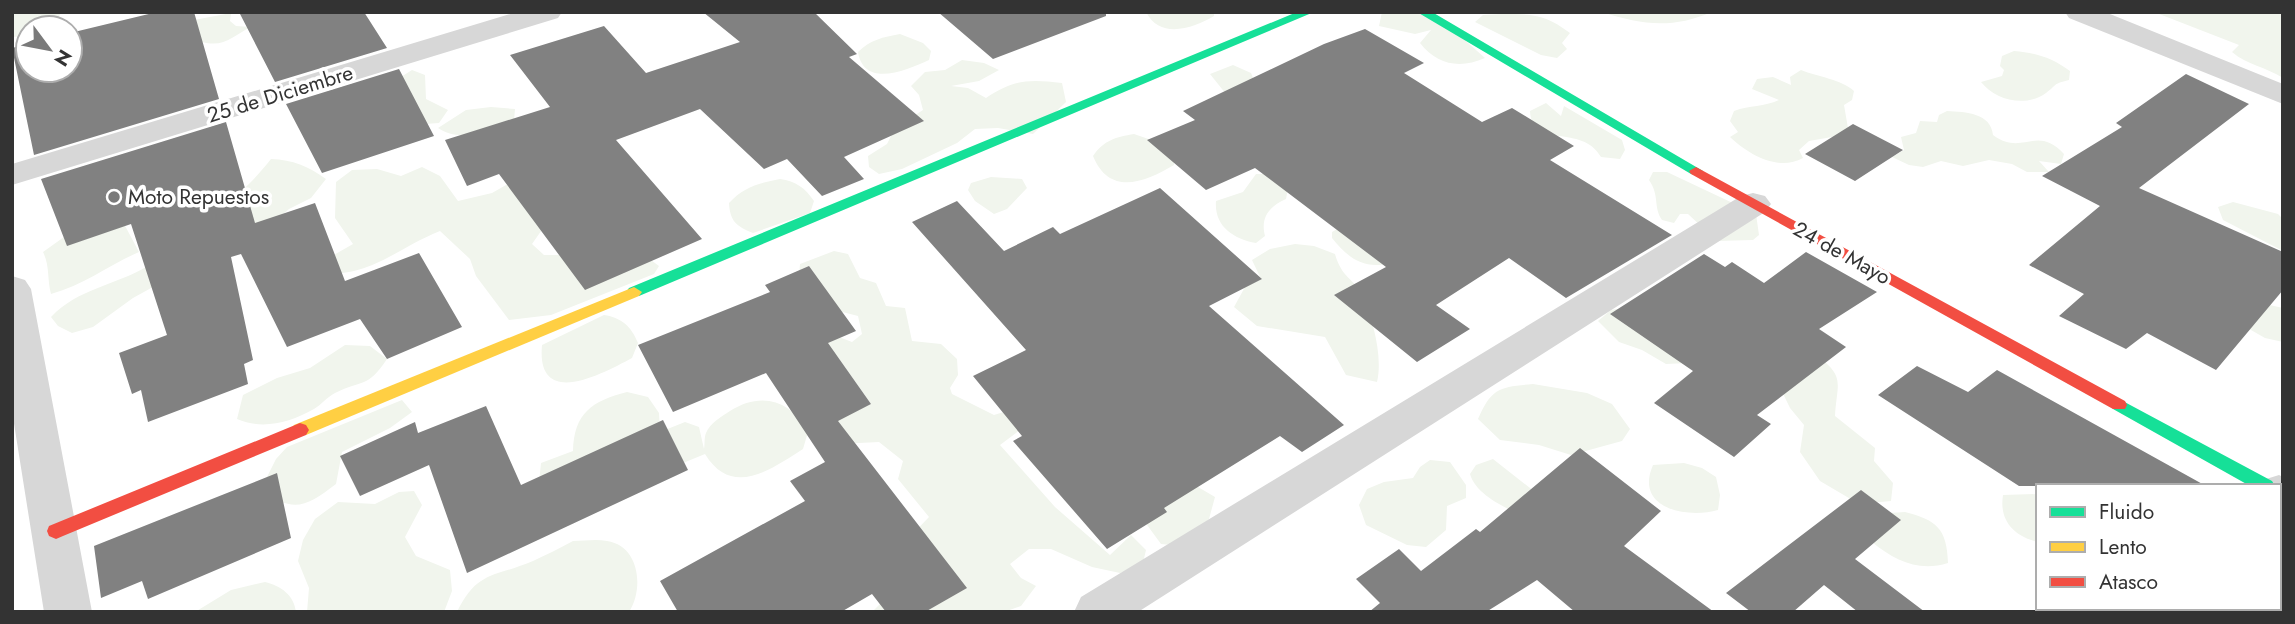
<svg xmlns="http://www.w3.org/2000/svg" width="2295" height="624" font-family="Jost,sans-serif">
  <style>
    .green { fill: #f1f5ed }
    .building { fill: #818181 }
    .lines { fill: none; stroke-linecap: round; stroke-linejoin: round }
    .street { fill: #d7d7d7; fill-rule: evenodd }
    .fast { fill: #16e098; fill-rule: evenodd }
    .slow { fill: #ffcf43; fill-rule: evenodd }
    .jam { fill: #f24e42; fill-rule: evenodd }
    .poi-dot { fill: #7a7a7a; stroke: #fff; stroke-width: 2.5 }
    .labels { text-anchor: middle; stroke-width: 7; stroke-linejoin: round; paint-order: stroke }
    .street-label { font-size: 21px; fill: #333; stroke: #fff }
    .poi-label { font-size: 21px; fill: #333; stroke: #fff; text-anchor: start }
  </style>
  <rect width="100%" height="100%" fill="#fff"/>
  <path class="green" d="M12 12H61C54 29 45 28 28 28V36L12 37Z
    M1146 12H1214V16C1194 28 1160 40 1146 12Z
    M1382 12H1433L1485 58C1460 69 1437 65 1420 43L1431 30 1415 34 1379 26Z
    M1602 12H1712C1672 29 1642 25 1602 12Z
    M2154 12H2283V78C2266 67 2247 65 2232 52L2239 45Z
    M231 13 230 21 236 26 251 27C232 36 225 48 202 42L194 20Z
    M1502 14C1532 14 1545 14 1570 33L1562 43 1567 49 1557 58 1541 55 1475 22 1483 15Z
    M900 34 923 43 931 51 929 60C907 70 864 89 858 52 870 40 883 37 900 34Z
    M2014 51C2037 53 2052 58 2070 71L2069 80C2052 84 2057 85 2046 93 2025 108 1995 100 1981 82L2002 76 2004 70 2000 66 2002 56Z
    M962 60 984 63 999 70 979 81 951 86 968 88 986 98C1014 79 1030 79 1062 83L1066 102 1033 134 998 128 975 129 957 143 902 169 879 174 869 167 868 156 887 144 895 128 923 110 919 95 911 86 925 72 945 70Z
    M1233 65 1251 73 1254 80 1226 94 1210 74Z
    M412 70 425 75 426 99 448 110 439 123 411 125 393 82Z
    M1801 70C1818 77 1841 79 1854 91L1852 100 1844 105 1849 134 1809 141 1799 150 1803 158C1778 172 1748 154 1730 137L1738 132 1730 121 1734 111C1750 105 1764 107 1779 100L1752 89 1757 79 1773 77 1791 85 1790 77Z
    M1546 103 1561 116 1564 106 1622 140 1625 150 1620 159 1601 157C1582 123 1532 150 1530 111Z
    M491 107 515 109 514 121C490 129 462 144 438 128L466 110Z
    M1947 111C1966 112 1991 113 1993 135 2023 157 2036 124 2064 154L2061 164 2039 161 2049 172H2027L2012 164 1989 160 1963 166 1941 161 1923 167 1909 165 1892 157 1904 150 1901 137 1916 133 1920 121 1937 122 1939 115Z
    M1134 134 1163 144 1174 155V165C1145 182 1110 197 1093 156 1104 140 1116 137 1134 134Z
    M271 159C293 160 308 166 326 179L311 198 289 209 268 227 189 218C231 201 242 195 271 159Z
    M422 167 440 176 458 201 492 193 513 181 546 224 532 244 544 255H644L659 266 654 274 551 315 509 320 476 276 470 259 440 231C393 250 374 276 319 274L318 264 353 244 335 218 336 182 352 170 377 169 401 176Z
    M1653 172H1667L1756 214 1759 235 1753 240 1717 241 1688 214H1680L1674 223 1662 220C1653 207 1660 196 1649 180Z
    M1256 174H1275L1288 188 1286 199C1270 206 1260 217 1265 236L1256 243C1233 239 1214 226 1216 201L1243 192Z
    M991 177 1022 179 1027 188 1007 209 994 214 975 201 968 190 971 183Z
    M780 179C796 181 805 188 814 201L810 213 753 233C736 226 730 221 729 203 744 187 759 183 780 179Z
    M2233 202 2278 214 2283 219V251L2223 220 2218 207Z
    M123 222 139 252C109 265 84 285 51 294 47 279 50 266 43 252L64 237Z
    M1349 222 1390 263C1364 270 1348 258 1332 238V232Z
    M1295 244 1314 246 1335 254C1342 279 1354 278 1362 295 1373 319 1383 357 1377 382L1346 375 1325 337 1257 326 1234 307 1245 287 1261 279 1252 260 1270 249Z
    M834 251 848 254 860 278 876 283 886 306 905 308 912 341 941 344 957 359 958 375 950 388 952 394 994 415 1023 406 1036 418 1000 445 1055 507 1110 555 1131 535 1146 550 1142 567 1120 573 1092 567 1051 549H1029L1010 564 1021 578 1036 586 1021 606 1004 612H872L895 589 903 544 929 517 898 479 903 461 879 442 839 444 815 431 871 404 837 356 767 336 826 332 852 342 862 334 858 316 827 308 799 276 800 264Z
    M148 266 180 272 133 298 93 327 72 333 58 326 51 317C79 288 114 286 148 266Z
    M2265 304 2283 308V342L2265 338 2244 326Z
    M1636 306 1688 363 1666 364 1642 350 1619 342 1598 321 1611 310Z
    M604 315C622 318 631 326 638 343L632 358C602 374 536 410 542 345Z
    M345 345 370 346 387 359C367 389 363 379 335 393 327 397 321 405 314 409 289 423 262 430 237 419L243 395 277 378 310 368Z
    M1816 355C1846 377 1837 382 1835 416L1875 448 1874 461 1893 483 1891 501 1859 504 1820 481 1800 452 1804 425 1790 408 1776 379Z
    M1533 384 1587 393 1612 404 1630 429 1622 441 1571 455 1539 445 1500 440 1478 419C1492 387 1500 387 1533 384Z
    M627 392 648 397 659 413 660 432 685 422 699 427 704 449C705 445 704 437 706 433 710 423 721 417 730 411 761 391 791 400 808 432L803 449C770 470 732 498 705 454L666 470 538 493 541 463 573 451C574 413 592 401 627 392Z
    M402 400 412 412 390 428 342 452 336 484C306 507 293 514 261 489L276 459 287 447Z
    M1493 459 1549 503 1515 512C1499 505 1475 492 1470 474L1476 465Z
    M1430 460 1450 462 1466 485V498L1447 506 1446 530 1426 547 1407 545 1366 525 1359 505 1367 489 1384 482 1413 478 1420 467Z
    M1684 463 1702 468 1716 477 1720 495 1718 510C1686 519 1634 508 1653 465Z
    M1181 477 1215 497 1209 519 1182 546 1161 544 1139 514Z
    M414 491 422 505 405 537 416 556 450 570 452 591 444 612H307L309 588 298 561 303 540 315 519 338 502 375 504 399 492Z
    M2038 494V542C2013 536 1999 520 2003 495Z
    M1905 512C1936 520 1947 528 1948 563 1919 572 1895 561 1872 542L1873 514Z
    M573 541C584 541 596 539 607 541 640 546 644 589 629 612H457C477 570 496 577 533 561 546 555 560 548 573 541Z
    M265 582C281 586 294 595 296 612H195L231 590Z"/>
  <path class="building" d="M157 12H194L219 99 34 155 12 48 28 44V70H70V33Z
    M239 12H364L387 48 275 82Z
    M703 12H814L857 54 849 57 924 121 844 157 864 179 822 196 787 159 764 169 700 109 616 140 702 239 585 290 499 174 467 186 445 140 550 107 510 55 604 26 646 73 740 42Z
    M938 12H1106V16L993 59Z
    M1365 29 1424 63 1404 73 1482 122 1512 108 1574 146 1550 160 1672 235 1566 298 1509 258 1436 305 1470 329 1417 362 1334 295 1386 267 1255 168 1206 190 1147 140 1195 120 1183 111 1324 44Z
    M399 69 434 136 322 173 286 104Z
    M2186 74 2249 104 2139 188 2283 252V290L2216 370 2147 333 2126 349 2059 316 2084 294 2029 265 2100 206 2042 176 2122 127 2116 123Z
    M226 122 255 223 315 203 345 281 419 253 462 327 387 359 360 319 287 347 241 254 231 257 253 360 244 364 248 384 148 422 141 390 132 394 119 353 167 335 131 224 67 246 41 179Z
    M1853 124 1903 150 1855 181 1805 154Z
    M1160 188 1262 279 1209 306 1344 425 1302 452 1280 436 1164 508 1167 512 1107 549 1013 441 1022 436 973 376 1026 350 912 222 957 201 1004 251 1053 227 1060 234Z
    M1806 252 1877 292 1819 329 1846 347 1757 415 1771 424 1734 457 1654 403 1693 371 1610 314 1704 254 1725 267 1732 262 1764 283Z
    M809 266 856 331 828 343 871 404 838 421 967 588 925 612H886L872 594 841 612H678L660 581 805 501 790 481 825 462 766 373 673 412 638 345 770 292 765 285Z
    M1917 366 1968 392 1997 370 2206 486H2019L1878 395Z
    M486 406 521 485 663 420 688 470 467 573 429 465 360 496 340 456 415 422 418 433Z
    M1580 448 1661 511 1624 546 1714 612H1575L1537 580 1486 612H1369L1380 603 1356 579 1399 549 1421 571 1476 529 1480 532Z
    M277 473 291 538 148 599 142 581 101 598 94 546Z
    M1861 490 1901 520 1855 559 1925 612H1858L1824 585 1793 612H1751L1726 593Z"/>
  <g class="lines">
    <path class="street" d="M517 12H562L558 18 12 185V164Z
      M2065 12H2105L2283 84V104L2069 18Z
      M1753 193 1765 196 1771 204 1765 212 1138 612H1074L1081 597 1741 196Z
      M12 276 25 280 31 289 92 612H44L12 411Z
      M2279 475 2283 477V513L2279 511V486H2261L2263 480Z
      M2283 566V610L2270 608H2279V567Z"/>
    <path class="fast" d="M1297 12H1314L639 296H629L626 292 629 288Z
      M1417 12H1432L1703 171 1696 175 1691 174Z
      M2119 399 2272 481 2275 486H2250L2113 409 2111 405 2113 401Z"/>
    <path class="slow" d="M634 287 642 292 639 296 306 435H294L291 430 294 425Z"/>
    <path class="jam" d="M1696 167 2125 401 2127 405 2125 409H2113L1691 174 1689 171Z
      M300 423 306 425 309 430 306 435 63 536 56 539 49 536 47 531 49 526Z"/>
  </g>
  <circle class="poi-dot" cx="114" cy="197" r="7"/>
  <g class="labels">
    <g class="street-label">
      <text transform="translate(280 94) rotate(-17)" y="7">25 de Diciembre</text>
      <text transform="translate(1842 253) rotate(29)" y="7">24 de Mayo</text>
    </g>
    <g class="poi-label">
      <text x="128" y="204">Moto Repuestos</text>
    </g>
  </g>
  <rect width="2295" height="624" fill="none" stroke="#333333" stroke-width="28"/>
  <rect x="2036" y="484" width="245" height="126" fill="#ffffff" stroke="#adadad" stroke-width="2"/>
  <rect x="2050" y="507" width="35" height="10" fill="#16e098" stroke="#adadad" stroke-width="2"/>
  <text x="2099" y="519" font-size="21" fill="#333333">Fluido</text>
  <rect x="2050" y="542" width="35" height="10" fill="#ffcf43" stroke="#adadad" stroke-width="2"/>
  <text x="2099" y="554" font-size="21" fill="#333333">Lento</text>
  <rect x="2050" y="577" width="35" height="10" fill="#f24e42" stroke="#adadad" stroke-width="2"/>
  <text x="2099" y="589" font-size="21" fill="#333333">Atasco</text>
  <g transform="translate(49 49) rotate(122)"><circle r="33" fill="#ffffff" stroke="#adadad" stroke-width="2"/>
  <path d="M0-5L12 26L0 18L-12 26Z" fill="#7a7a7a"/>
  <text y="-10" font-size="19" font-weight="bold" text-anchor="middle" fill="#333333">N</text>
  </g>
</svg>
